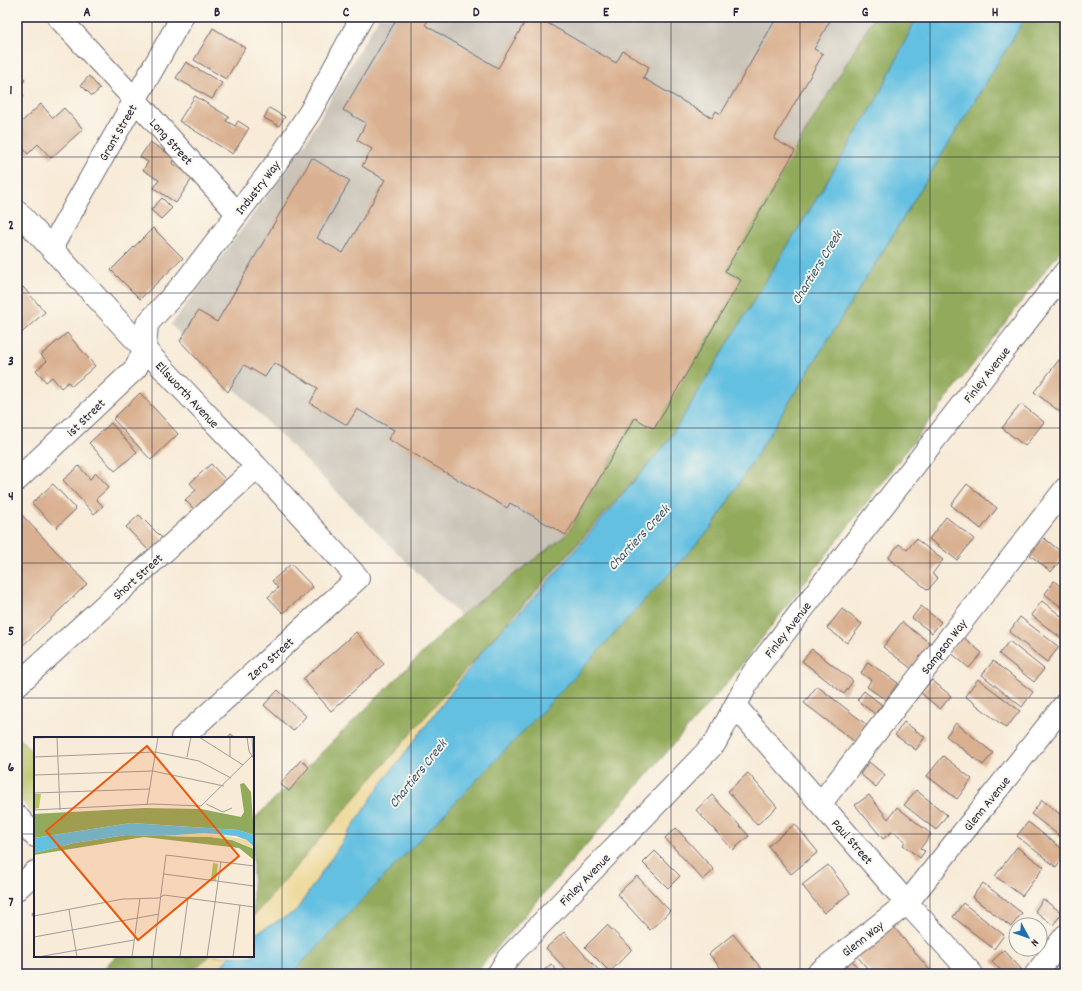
<svg xmlns="http://www.w3.org/2000/svg" width="1082" height="991" font-family="Dekko,sans-serif">
  <style>
    .industrial { fill: #c9c3b8 }
    .green { fill: #b8c567; stroke: #6d7451 }
    .forest { fill: #92aa5c; stroke: #5a664c }
    .sand { fill: #eeda9e; stroke: #887e6c }
    .water { fill: #63c0e1; stroke: #42718e }
    .building { fill: #d9b090 }
    .lines { fill: none; stroke-linecap: round; stroke-linejoin: round }
    .minor-casing { stroke: #6d6872; stroke-width: 24 }
    .minor { stroke: #fff; stroke-width: 22 }
    .grid { fill: none; stroke: #22223b; stroke-width: 1; stroke-opacity: 0.55 }
    .labels { text-anchor: middle; stroke-width: 3.5; stroke-linejoin: round; paint-order: stroke }
    .street-label { font-size: 13px; fill: #22223b; stroke: #fbf7ec }
    .water-label { font-size: 14px; font-style: italic; fill: #395975; stroke: #fbf7ec }
    .inset-road { fill: none; stroke: #a29b99; stroke-width: 1 }
    .view { fill: #e8590c; fill-opacity: 0.15; stroke: #e8590c; stroke-width: 2 }
    .inset-edge { fill: none; stroke: #22223b; stroke-width: 2 }
    .neatline { fill: none; stroke: #22223b; stroke-width: 1.5 }
    .grid-label { font-size: 13px; text-anchor: middle; font-weight: bold; fill: #22223b }
  </style>
  <rect width="100%" height="100%" fill="#fbf7ec"/>
  <filter id="ink" filterUnits="userSpaceOnUse"><feTurbulence type="fractalNoise" baseFrequency=".025" numOctaves="2"/><feDisplacementMap in="SourceGraphic" scale="8" xChannelSelector="R" yChannelSelector="G"/><feConvolveMatrix kernelMatrix="1 2 1 2 8 2 1 2 1" color-interpolation-filters="sRGB"/></filter>
  <filter id="wash" filterUnits="userSpaceOnUse"><feTurbulence type="fractalNoise" baseFrequency=".012" numOctaves="4" result="noise"/><feDisplacementMap in="SourceGraphic" scale="16" xChannelSelector="R" yChannelSelector="G"/><feGaussianBlur stdDeviation="0.9" result="paint"/><feColorMatrix in="noise" values="0 0 0 0 0 0 0 0 0 0 0 0 0 0 0 0 0 1.4 0 .05"/><feComposite in="paint" operator="in"/></filter>
  <g filter="url(#wash)">
    <rect width="100%" height="100%" fill="#f8ebd8"/>
    <path class="industrial" d="M379 17H917L667 443 534 598 488 644 171 325 301 150Z"/>
    <path class="green" d="M17 736 35 755V815L17 796Z"/>
    <path class="forest" d="M874 17H917L875 103 667 443 488 644 253 917V820L460 616 566 535Z
      M1026 17H1065V245L732 677 474 974H291L712 527 889 241Z
      M116 956H210L189 974H98Z"/>
    <path class="sand" d="M488 644 379 787 296 911 253 935V917Z
      M210 956H230L214 974H189Z"/>
    <path class="water" d="M917 17H1026L889 241 712 527 555 698 291 974H214L230 956H253V935L296 911 379 787 488 644 534 598 667 443 875 103Z"/>
    <g id="blocks">
      <path class="building" d="M398 17H430L425 25 498 68 528 17H537L616 63 623 51 649 67 643 78 712 118 716 111 721 114 777 17H832L814 49 823 54 774 139 795 151 725 271 741 280 654 429 635 418 566 535 510 503 507 508 388 439 394 430 357 409 347 425 310 403 318 388 274 363 265 377 244 365 228 392 180 341 198 311 217 322 312 158 350 181 317 238 343 253 385 180 362 166 372 149 357 140 366 123 343 110Z
        M213 28 245 48 226 79 194 60Z
        M186 62 222 83 212 99 176 78Z
        M17 71 25 80 17 87Z
        M89 76 100 89 92 96 81 85Z
        M17 88 24 96 17 102Z
        M195 96 229 117 226 121 235 126 238 121 249 128 233 154 179 121Z
        M41 104 53 118 64 108 83 129 51 158 38 144 28 154 17 141V126Z
        M269 108 285 117 279 126 264 118Z
        M150 142 175 158 172 163 193 177 176 203 154 188 159 180 143 170 148 162 140 157Z
        M162 198 172 208 161 219 151 210Z
        M153 228 183 258 140 299 111 270Z
        M23 287 45 312 17 337V293Z
        M67 333 95 366 72 386 68 382 61 388 52 377 46 382 36 370 47 361 41 355Z
        M1065 336V345L1061 342Z
        M1059 360 1065 364V405L1060 412 1034 392Z
        M140 393 178 434 151 460 113 419Z
        M1021 404 1044 422 1025 446 1002 428Z
        M111 423 137 452 115 471 89 443Z
        M211 464 226 480 194 509 185 500 196 490 190 483Z
        M79 466 90 479 96 473 109 487 96 499 103 506 94 514 63 480Z
        M53 484 76 509 56 528 32 503Z
        M967 484 997 508 981 529 951 505Z
        M18 511 87 584 17 651V512Z
        M139 515 163 539 150 552 126 527Z
        M946 517 974 539 957 560 929 539Z
        M1044 538 1065 555 1051 572 1030 555Z
        M916 539 943 560 932 574 938 578 928 590 888 558 899 544 907 550Z
        M291 564 313 587 283 613 268 597 278 588 272 581Z
        M1054 581 1065 590V610L1045 594Z
        M1042 601 1065 619V641L1031 615Z
        M921 606 941 622 932 633 912 618Z
        M842 609 862 624 847 643 827 628Z
        M1020 617 1059 647 1047 662 1009 632Z
        M902 622 931 644 912 669 883 647Z
        M356 632 384 664 331 711 303 679Z
        M962 636 982 653 969 668 949 651Z
        M1009 641 1044 669 1034 682 999 654Z
        M812 649 853 681 844 694 802 661Z
        M993 661 1033 692 1022 707 982 675Z
        M868 662 898 683 886 700 867 687 871 680 861 673Z
        M978 679 1020 711 1006 728 965 696Z
        M932 680 951 696 940 709 921 693Z
        M817 686 867 725 855 742 804 703Z
        M278 690 306 716 293 731 264 705Z
        M864 691 882 705 875 714 857 700Z
        M904 722 925 737 916 750 895 735Z
        M956 723 993 753 983 765 946 736Z
        M231 734 236 738H227Z
        M943 756 972 779 957 799 927 776Z
        M301 760 309 767 289 791 280 784Z
        M869 762 885 775 876 787 860 774Z
        M748 773 777 807 757 825 728 791Z
        M916 790 947 815 936 830 904 805Z
        M712 795 749 836 733 850 696 810Z
        M869 795 888 819 897 807 931 834 920 849 925 851 920 858 903 845 905 841 893 831 883 839 855 805Z
        M1042 800 1065 818V840L1031 814Z
        M1028 822 1065 851V855L1056 867 1017 836Z
        M795 824 818 852 791 874 768 846Z
        M676 828 714 870 703 880 665 838Z
        M1017 847 1044 867 1022 896 995 876Z
        M655 851 680 876 668 888 643 863Z
        M828 865 850 893 824 913 802 885Z
        M637 876 670 911 650 930 617 894Z
        M983 883 1022 913 1011 927 972 897Z
        M1043 899 1062 913 1053 925 1035 911Z
        M963 903 1004 935 994 949 953 917Z
        M35 910V918L31 914Z
        M888 920 933 974H872L852 950Z
        M607 925 632 949 610 972 585 947Z
        M564 932 602 974H570L546 948Z
        M733 934 766 974H733L728 969 724 972 709 954Z
        M1004 950 1022 970 1018 974H1004L992 961Z
        M846 953 858 968 850 974H836L830 965Z
        M1065 954V965L1060 960Z
        M551 964 560 974H540Z
        M17 965 26 974H17Z"/>
    </g>
  </g>
  <g filter="url(#ink)">
    <use href="#blocks" fill-opacity="0" stroke="#6d6872" stroke-width="1"/>
    <g class="lines">
      <defs>
        <path id="minor" d="M58 17 149 115 237 213
          M17 211 132 336 257 467 358 578 182 738
          M51 248 182 17
          M17 480 136 368 145 348 147 324 185 282 277 162 310 112 362 17
          M17 685 257 467
          M736 707 907 903 972 974
          M821 803 1065 489
          M17 816 35 836
          M17 889 35 872
          M498 974 508 958 715 743 753 673 1065 272
          M817 974 907 903 1065 704
          M1036 974 1065 936"/>
      </defs>
      <use href="#minor" class="minor-casing"/>
      <use href="#minor" class="minor"/>
    </g>
  </g>
  <path class="grid" d="M152 17V738M282 17V974M411 17V974M541 17V974M671 17V974M800 17V974M930 17V974M17 157H1065M17 293H1065M17 428H1065M17 563H1065M17 698H1065M17 834H35M253 834H1065M152 956V974"/>
  <g class="labels">
    <g class="street-label">
      <text transform="translate(117 132) rotate(-60)" y="5">Grant Street</text>
      <text transform="translate(172 141) rotate(48)" y="5">Long Street</text>
      <text transform="translate(257 187) rotate(-52)" y="5">Industry Way</text>
      <text transform="translate(986 374) rotate(-52)" y="5">Finley Avenue</text>
      <text transform="translate(188 394) rotate(47)" y="5">Ellsworth Avenue</text>
      <text transform="translate(85 417) rotate(-44)" y="5">1st Street</text>
      <text transform="translate(137 576) rotate(-42)" y="5">Short Street</text>
      <text transform="translate(787 629) rotate(-52)" y="5">Finley Avenue</text>
      <text transform="translate(943 646) rotate(-52)" y="5">Sampson Way</text>
      <text transform="translate(270 658) rotate(-42)" y="5">Zero Street</text>
      <text transform="translate(986 803) rotate(-51)" y="5">Glenn Avenue</text>
      <text transform="translate(853 841) rotate(49)" y="5">Paul Street</text>
      <text transform="translate(584 879) rotate(-46)" y="5">Finley Avenue</text>
      <text transform="translate(862 938) rotate(-38)" y="5">Glenn Way</text>
    </g>
    <g class="water-label">
      <text transform="translate(816 267) rotate(-58)" y="5">Chartiers Creek</text>
      <text transform="translate(638 537) rotate(-47)" y="5">Chartiers Creek</text>
      <text transform="translate(417 773) rotate(-51)" y="5">Chartiers Creek</text>
    </g>
  </g>
  <g transform="translate(34 737)">
    <rect width="220" height="220" fill="#f8ebd8"/>
    <path d="M0 57H7L5 71 0 72ZM179 126 184 127 182 144 177 143Z" fill="#b8c567"/>
    <path d="M210 46 217 55 220 98 204 93 97 86 0 101V77L110 71 167 72 207 80 210 75 206 47ZM92 98 177 100 198 103 220 112V123L205 111 110 100 0 118V116L40 106Z" fill="#92aa5c"/>
    <path d="M172 96 213 103 220 112 198 103 177 100 128 99Z" fill="#eeda9e"/>
    <path d="M97 86 204 93 220 98V110L213 103 202 99 171 96 128 99 92 98 40 106 0 116V101Z" fill="#63c0e1"/>
    <path class="inset-road" d="M23 0 26 73M165 0 209 28M196 0V20M213 0 215 14 220 22M0 1 27 0M0 20 121 15 165 24 197 41M153 20 157 0M0 38 119 34 190 49M0 56 116 52M172 67 189 75 198 71M113 68 124 0M0 73 119 67 167 69 219 18 218 0M130 137 220 149M35 173 43 220M0 179 89 162 125 161 130 158 220 170M0 200 125 177M4 220 100 203M98 220 106 161M119 220 132 118 220 129M146 220 154 161M173 220 187 125M199 220 206 168"/>
    <path class="view" d="M113 9 205 119 104 203 12 94Z"/>
    <rect width="220" height="220" class="inset-edge"/>
  </g>
  <rect width="1082" height="991" fill="none" stroke="#fbf7ec" stroke-width="44"/>
  <g transform="translate(1028 937) rotate(130)"><circle r="19" fill="#fbf7ec" stroke="#a4a2a5"/>
  <path d="M0-3L7 15L0 10L-7 15Z" fill="#1f6fb2"/>
  <text y="-6" font-size="11" font-weight="bold" text-anchor="middle" fill="#22223b">N</text>
  </g>
  <rect x="22" y="22" width="1038" height="947" class="neatline"/>
  <g class="grid-label">
    <text x="87" y="16">A</text>
    <text x="217" y="16">B</text>
    <text x="346" y="16">C</text>
    <text x="476" y="16">D</text>
    <text x="606" y="16">E</text>
    <text x="736" y="16">F</text>
    <text x="865" y="16">G</text>
    <text x="995" y="16">H</text>
    <text x="11" y="94">1</text>
    <text x="11" y="229">2</text>
    <text x="11" y="365">3</text>
    <text x="11" y="500">4</text>
    <text x="11" y="635">5</text>
    <text x="11" y="771">6</text>
    <text x="11" y="906">7</text>
  </g>
</svg>
